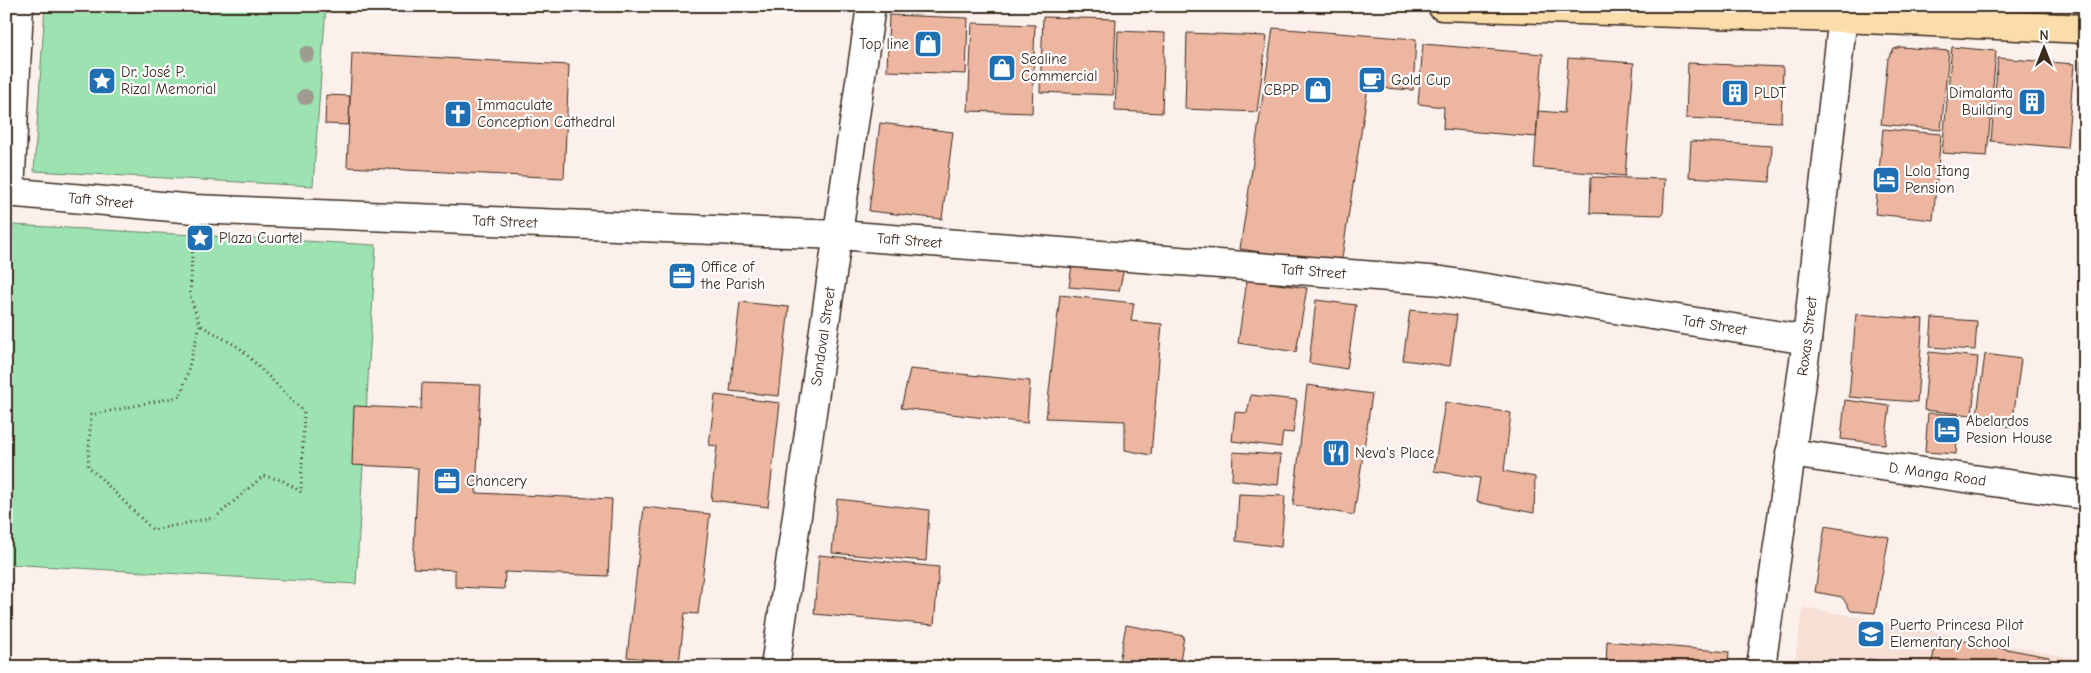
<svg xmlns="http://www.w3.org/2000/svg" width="2091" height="673" font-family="'Comic Neue',sans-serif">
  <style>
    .built { fill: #f6dfd5 }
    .green { fill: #9ce3b1; stroke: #6c8668 }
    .building { fill: #ecb6a0; stroke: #3b2a1e }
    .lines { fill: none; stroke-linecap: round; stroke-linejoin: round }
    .minor-casing { stroke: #3b2a1e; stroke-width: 31 }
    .major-casing { stroke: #3b2a1e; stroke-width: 31 }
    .path { stroke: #3b2a1e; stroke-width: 3; stroke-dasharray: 1 4; stroke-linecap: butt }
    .minor { stroke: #fff; stroke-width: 28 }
    .major { stroke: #faddab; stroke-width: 28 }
    .tree { fill: #9f9c8f }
    .labels { text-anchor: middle; stroke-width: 4.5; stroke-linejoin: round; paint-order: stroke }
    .poi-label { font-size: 15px; fill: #3b2a1e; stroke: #fff; text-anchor: start }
    .street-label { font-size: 15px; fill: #3b2a1e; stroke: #fff }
  </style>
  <rect width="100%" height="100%" fill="#fbf0ec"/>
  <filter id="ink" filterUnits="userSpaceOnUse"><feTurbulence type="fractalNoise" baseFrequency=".02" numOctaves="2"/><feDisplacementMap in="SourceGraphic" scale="10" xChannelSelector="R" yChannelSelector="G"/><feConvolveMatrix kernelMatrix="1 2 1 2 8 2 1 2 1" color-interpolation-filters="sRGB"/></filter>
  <g filter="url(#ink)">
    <path class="built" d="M1803 607 2085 660V667H1794Z"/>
    <path class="green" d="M45 6H326L313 186 34 171Z
      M13 225 376 245 356 584 6 564V332Z"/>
    <path class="building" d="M889 15 968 18 966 74 887 71Z
      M1043 17 1116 19 1113 95 1040 92Z
      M972 23 1035 25 1032 113 968 111Z
      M1273 28 1416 39 1413 90 1368 87 1341 264 1240 249Z
      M1118 31 1165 33 1162 113 1115 111Z
      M1187 33 1267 36 1257 112 1185 109Z
      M1423 44 1543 54 1536 137 1443 129 1444 107 1418 104Z
      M1901 47 1949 51 1941 130 1881 124 1888 58 1894 49Z
      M1952 47 1996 51 1987 156 1942 153Z
      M352 53 569 65 564 178 347 167Z
      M1568 58 1634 63 1625 176 1534 168 1538 111 1564 113Z
      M1998 58 2074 64 2067 148 1991 141Z
      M2081 61H2085V123H2078Z
      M1688 63 1783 67 1781 122 1686 118Z
      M326 95 350 96 349 125 325 124Z
      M880 123 953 132 942 219 869 211Z
      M1883 129 1941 134 1933 220 1875 214Z
      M1691 141 1772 146 1770 182 1689 177Z
      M1591 177 1665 179 1663 215 1590 213Z
      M1073 257 1125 264 1119 291 1069 287Z
      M1247 280 1307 288 1296 352 1238 343Z
      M1060 295 1134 303 1131 321 1162 324 1151 455 1125 450V421L1046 418Z
      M1316 300 1356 305 1347 369 1309 363Z
      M740 302 789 307 779 396 730 391Z
      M1410 310 1457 315 1450 366 1403 360Z
      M1856 314 1923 319 1917 402 1849 397Z
      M1932 318 1977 321 1975 350 1930 347Z
      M1929 352 1978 357 1972 415 1924 410Z
      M1985 354 2021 359 2012 427 1976 423Z
      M910 369 1030 381 1027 423 901 408Z
      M422 383 481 385 476 493 612 499 608 576 505 572 504 589 455 587V570L413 568 418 468 352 465 354 406 421 409Z
      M1307 385 1372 394 1354 515 1293 505Z
      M715 395 780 403 768 507 711 500 717 446 709 445Z
      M1251 395 1297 400 1293 433 1283 432 1281 447 1232 441 1235 412 1247 413Z
      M1845 400 1890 406 1885 444 1841 439Z
      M1445 402 1511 413 1504 471 1535 477 1534 513 1476 502 1480 478 1434 471Z
      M1928 413 1959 415 1956 454 1925 452Z
      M1233 452 1281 455 1278 485 1232 480Z
      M1239 494 1285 496 1281 547 1236 541Z
      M837 499 929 510 926 561 832 553Z
      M644 507 710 514 698 614 685 613 679 663 627 657Z
      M1825 526 1889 537 1875 613 1851 611 1842 597 1815 592Z
      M819 555 939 567 934 625 814 614Z
      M1126 625 1184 636 1179 667H1118Z
      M1937 636 2049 657 2047 667H1931Z
      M1607 641 1729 652 1728 667H1606Z
      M1868 659 1920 667H1867Z
      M929 662 957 667H929Z"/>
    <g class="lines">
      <defs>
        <g id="minor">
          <path id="s1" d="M6 192 194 209 839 235 1442 281 1807 340"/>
          <path d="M10 193 19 6"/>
          <path id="s2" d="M1790 453 2085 495"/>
          <path id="s3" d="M775 667 871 6"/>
          <path id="s4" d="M1761 667 1807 340 1844 6"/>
        </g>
        <path id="major" d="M1442 6 1842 18 2085 29"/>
      </defs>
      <use href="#minor" class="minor-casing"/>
      <use href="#major" class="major-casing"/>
      <path class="path" d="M193 237 190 296 200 325 181 396 91 415 88 466 153 530 216 517 263 476 282 480 301 492 304 412 240 348 200 325"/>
      <use href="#minor" class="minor"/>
      <use href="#major" class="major"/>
    </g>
    <g class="tree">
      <circle cx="307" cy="54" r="8"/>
      <circle cx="305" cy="97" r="8"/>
    </g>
  </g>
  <defs>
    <symbol id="shop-square" viewBox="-11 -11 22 22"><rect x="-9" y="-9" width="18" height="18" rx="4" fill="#1f6fb2" stroke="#fff"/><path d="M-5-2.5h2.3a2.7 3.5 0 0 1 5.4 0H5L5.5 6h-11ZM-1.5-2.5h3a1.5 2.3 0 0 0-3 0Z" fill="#fff"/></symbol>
    <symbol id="cafe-square" viewBox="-11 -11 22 22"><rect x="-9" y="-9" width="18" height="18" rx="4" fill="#1f6fb2" stroke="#fff"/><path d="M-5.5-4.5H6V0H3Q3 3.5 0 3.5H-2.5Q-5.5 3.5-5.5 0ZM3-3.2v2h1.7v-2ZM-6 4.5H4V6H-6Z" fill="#fff"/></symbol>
    <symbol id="sight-square" viewBox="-11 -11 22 22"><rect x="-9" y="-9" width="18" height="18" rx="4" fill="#1f6fb2" stroke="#fff"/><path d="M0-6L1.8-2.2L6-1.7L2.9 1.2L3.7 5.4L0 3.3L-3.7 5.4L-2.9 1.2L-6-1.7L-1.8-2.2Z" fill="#fff"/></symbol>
    <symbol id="building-square" viewBox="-11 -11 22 22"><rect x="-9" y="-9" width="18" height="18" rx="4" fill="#1f6fb2" stroke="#fff"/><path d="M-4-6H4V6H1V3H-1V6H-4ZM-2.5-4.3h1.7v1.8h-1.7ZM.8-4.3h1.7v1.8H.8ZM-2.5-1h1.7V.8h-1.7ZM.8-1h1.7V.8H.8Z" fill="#fff"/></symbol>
    <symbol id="church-square" viewBox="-11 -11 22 22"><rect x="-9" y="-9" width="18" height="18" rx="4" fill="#1f6fb2" stroke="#fff"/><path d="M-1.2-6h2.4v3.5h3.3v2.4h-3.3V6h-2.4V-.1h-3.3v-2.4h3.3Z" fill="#fff"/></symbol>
    <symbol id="hotel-square" viewBox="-11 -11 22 22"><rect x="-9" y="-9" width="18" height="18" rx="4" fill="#1f6fb2" stroke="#fff"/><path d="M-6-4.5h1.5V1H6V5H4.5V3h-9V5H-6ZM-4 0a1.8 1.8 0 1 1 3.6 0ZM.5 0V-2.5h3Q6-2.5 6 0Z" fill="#fff"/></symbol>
    <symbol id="office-square" viewBox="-11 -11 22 22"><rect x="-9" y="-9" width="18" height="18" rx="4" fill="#1f6fb2" stroke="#fff"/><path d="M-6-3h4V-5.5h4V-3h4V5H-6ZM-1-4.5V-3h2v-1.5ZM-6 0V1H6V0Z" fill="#fff"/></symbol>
    <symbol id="restaurant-square" viewBox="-11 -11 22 22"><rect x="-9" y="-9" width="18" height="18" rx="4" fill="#1f6fb2" stroke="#fff"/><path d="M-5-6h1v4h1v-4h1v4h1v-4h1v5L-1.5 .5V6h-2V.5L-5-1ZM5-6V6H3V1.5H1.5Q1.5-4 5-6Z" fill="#fff"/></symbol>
    <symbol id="school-square" viewBox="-11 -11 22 22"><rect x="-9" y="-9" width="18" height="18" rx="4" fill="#1f6fb2" stroke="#fff"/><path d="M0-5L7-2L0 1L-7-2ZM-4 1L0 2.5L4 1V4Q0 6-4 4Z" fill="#fff"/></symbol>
  </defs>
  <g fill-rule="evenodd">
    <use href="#shop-square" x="912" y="28" width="32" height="32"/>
    <use href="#shop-square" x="986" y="52" width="32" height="32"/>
    <use href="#cafe-square" x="1356" y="64" width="32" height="32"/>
    <use href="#sight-square" x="86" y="65" width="32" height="32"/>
    <use href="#shop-square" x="1302" y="74" width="32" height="32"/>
    <use href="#building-square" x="1719" y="77" width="32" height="32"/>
    <use href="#building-square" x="2016" y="86" width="32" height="32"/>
    <use href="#church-square" x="442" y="98" width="32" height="32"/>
    <use href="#hotel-square" x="1870" y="164" width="32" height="32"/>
    <use href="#sight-square" x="184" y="222" width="32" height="32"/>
    <use href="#office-square" x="666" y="260" width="32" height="32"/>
    <use href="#hotel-square" x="1931" y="414" width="32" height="32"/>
    <use href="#restaurant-square" x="1320" y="437" width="32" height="32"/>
    <use href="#office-square" x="431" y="465" width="32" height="32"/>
    <use href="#school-square" x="1855" y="618" width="32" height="32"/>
  </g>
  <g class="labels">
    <g class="poi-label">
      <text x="909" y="49" text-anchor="end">Top line</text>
      <text x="1021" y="64">Sealine<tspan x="1021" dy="17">Commercial</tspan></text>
      <text x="121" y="77">Dr. José P.<tspan x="121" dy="17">Rizal Memorial</tspan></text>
      <text x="1391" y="85">Gold Cup</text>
      <text x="1299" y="95" text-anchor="end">CBPP</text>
      <text x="1754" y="98">PLDT</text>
      <text x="2013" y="98" text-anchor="end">Dimalanta<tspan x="2013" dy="17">Building</tspan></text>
      <text x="477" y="110">Immaculate<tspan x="477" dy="17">Conception Cathedral</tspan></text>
      <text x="1905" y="176">Lola Itang<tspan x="1905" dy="17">Pension</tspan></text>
      <text x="219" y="243">Plaza Cuartel</text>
      <text x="701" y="272">Office of<tspan x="701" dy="17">the Parish</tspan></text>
      <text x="1966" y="426">Abelardos<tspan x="1966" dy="17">Pesion House</tspan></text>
      <text x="1355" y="458">Neva's Place</text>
      <text x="466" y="486">Chancery</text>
      <text x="1890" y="630">Puerto Princesa Pilot<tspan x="1890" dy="17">Elementary School</tspan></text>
    </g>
    <g class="street-label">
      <text dy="5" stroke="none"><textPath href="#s1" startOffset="95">Taft Street</textPath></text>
      <text dy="5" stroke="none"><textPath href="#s1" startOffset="500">Taft Street</textPath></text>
      <text dy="5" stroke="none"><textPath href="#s1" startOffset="905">Taft Street</textPath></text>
      <text dy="5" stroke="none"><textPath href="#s1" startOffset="1310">Taft Street</textPath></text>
      <text dy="5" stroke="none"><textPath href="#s1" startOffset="1715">Taft Street</textPath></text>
      <text dy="5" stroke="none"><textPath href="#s3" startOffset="334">Sandoval Street</textPath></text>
      <text dy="5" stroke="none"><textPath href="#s4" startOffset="334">Roxas Street</textPath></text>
      <text dy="5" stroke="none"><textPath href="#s2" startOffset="149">D. Manga Road</textPath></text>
    </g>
  </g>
  <rect width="2091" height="673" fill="none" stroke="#fff" stroke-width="25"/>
  <rect x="12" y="12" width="2066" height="648" fill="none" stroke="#3b2a1e" stroke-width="2" filter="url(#ink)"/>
  <g transform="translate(2044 48)" stroke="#ffffff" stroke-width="4" paint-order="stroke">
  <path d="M0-4L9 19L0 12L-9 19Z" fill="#3b2a1e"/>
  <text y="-8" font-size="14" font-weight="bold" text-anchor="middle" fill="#3b2a1e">N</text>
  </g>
</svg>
